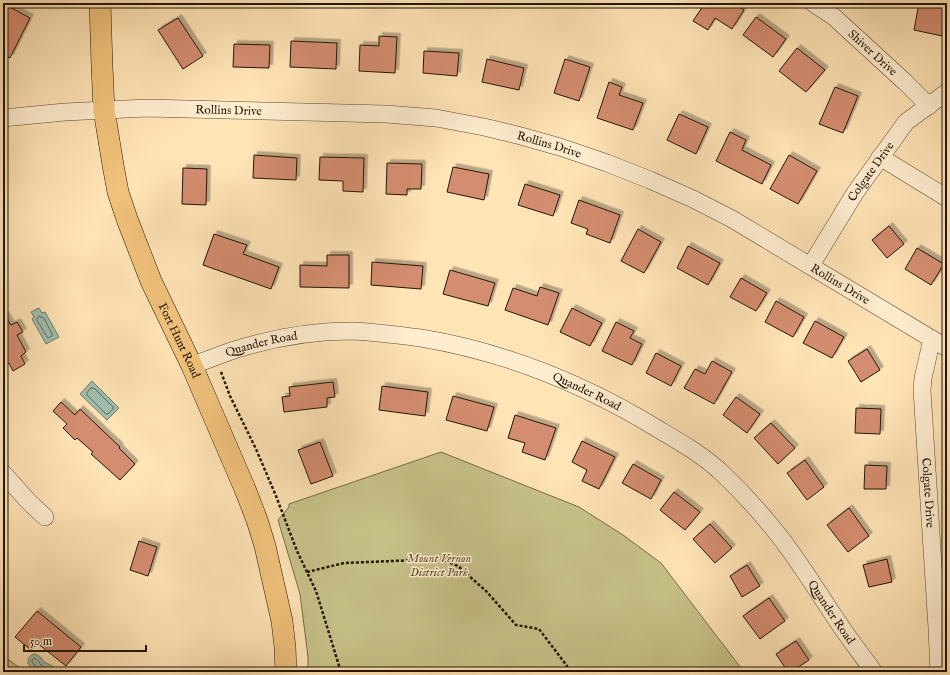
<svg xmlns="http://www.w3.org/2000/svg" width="950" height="675" font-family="'IM FELL English',serif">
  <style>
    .green { fill: #c7c289; stroke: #746c48 }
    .water { fill: #a0beaf; stroke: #6e7a6c }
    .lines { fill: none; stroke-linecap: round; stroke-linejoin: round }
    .shore { stroke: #616a5b; stroke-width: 1 }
    .building { fill: #d48d6f; stroke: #221507; filter: url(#shadow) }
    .minor-casing { stroke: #594933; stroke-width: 18 }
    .major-casing { stroke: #221507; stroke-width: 22 }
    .path { stroke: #221507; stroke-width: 2.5; stroke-dasharray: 3 2; stroke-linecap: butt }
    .minor { stroke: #ffedd0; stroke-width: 17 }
    .major { stroke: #f0c27b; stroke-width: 21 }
    .labels { text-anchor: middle; stroke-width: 3; stroke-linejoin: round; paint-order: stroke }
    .street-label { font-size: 12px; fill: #221507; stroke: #ffedd0 }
    .park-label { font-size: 12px; font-style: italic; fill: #5c5234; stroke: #ffedd0 }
  </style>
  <defs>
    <filter id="shadow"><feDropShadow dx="3.5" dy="-3.5" stdDeviation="0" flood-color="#0004"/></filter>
  </defs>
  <rect width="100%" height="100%" fill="#ffe4b6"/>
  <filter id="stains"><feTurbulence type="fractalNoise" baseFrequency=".005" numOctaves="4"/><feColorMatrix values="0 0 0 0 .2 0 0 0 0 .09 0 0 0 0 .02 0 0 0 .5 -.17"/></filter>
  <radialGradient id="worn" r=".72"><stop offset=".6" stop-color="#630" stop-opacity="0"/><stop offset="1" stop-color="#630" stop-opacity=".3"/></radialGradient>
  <path class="green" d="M441 452 579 507 623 535 661 563 744 672H308V657L300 594 278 520 289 507V504Z
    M3 656 26 672H3Z"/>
  <path class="water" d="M39 308 42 313 45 312 59 337 46 344 32 319 34 317 31 312Z
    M92 381 119 408 107 420 80 394Z
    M34 654C39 655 41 657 44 662 49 665 54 665 57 672H36L28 664C28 658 29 656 34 654Z"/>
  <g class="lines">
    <path class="shore" d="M39 316 44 318 52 334V336L48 338 47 337 37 320Z
      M91 388H94L113 407V409L108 414H106L87 395V393Z
      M37 672V669L32 662V660L34 658C39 660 38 662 41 665 45 668 49 668 53 672"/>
  </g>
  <path class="building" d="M705 3H733L744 10 732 29 715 18 708 30 693 21Z
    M919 3 947 8V37L914 30Z
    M8 6 30 18 10 58 3 55V16Z
    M756 17 786 39 773 57 743 35Z
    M178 18 203 56 183 69 158 30Z
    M379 36 397 37 395 73 359 71 360 45 379 46Z
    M291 41 337 43 336 69 290 67Z
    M234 44 270 45 269 68 233 67Z
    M797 48 825 70 806 92 779 71Z
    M424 51 459 53 457 76 423 73Z
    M487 59 524 68 519 90 482 82Z
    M565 59 590 67 579 101 554 93Z
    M609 82 622 87 619 95 643 103 633 130 597 118Z
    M835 87 858 96 843 133 819 124Z
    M679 114 708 127 696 154 667 140Z
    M730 132 746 140 742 150 771 165 762 184 716 161Z
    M254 155 297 158 296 180 253 178Z
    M789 155 817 171 798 204 770 189Z
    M320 157 364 158 363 192 343 191V181L319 180Z
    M387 163 422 164 421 189H407V195L386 194Z
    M453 167 489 174 484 200 447 192Z
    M183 168 207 169 206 205 182 204Z
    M525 184 560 195 553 216 518 205Z
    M579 200 620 215 610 243 586 234 588 229 571 223Z
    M889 226 904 244 887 258 872 240Z
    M638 229 661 242 644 273 621 261Z
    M214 234 247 245 243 254 279 267 271 289 203 265Z
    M688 246 720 263 708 285 677 268Z
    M917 248 944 264 931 285 905 269Z
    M327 255H349V288L300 287V265L327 266Z
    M372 262 423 266 421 289 371 285Z
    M450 270 495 283 488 306 443 294Z
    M741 278 767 293 756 311 730 297Z
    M540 287 559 293 548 325 505 310 513 288 537 296Z
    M776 301 804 317 793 337 765 322Z
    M572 308 602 323 590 346 560 332Z
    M3 312 11 325 17 322 23 332 17 335 26 352 21 356 25 364 13 371 9 363 4 366 3 364Z
    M815 321 844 337 832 358 803 343Z
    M616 322 634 331 630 338 642 344 632 365 602 351Z
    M867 349 880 370 861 382 848 361Z
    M656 353 681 366 671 386 646 373Z
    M712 361 732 372 714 404 684 388 695 369 705 374Z
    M333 382 335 397 327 398V407L284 412 282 397 290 396 289 387Z
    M382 386 428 392 425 416 379 410Z
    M453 396 494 407 487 431 446 420Z
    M736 397 760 414 747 433 723 415Z
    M61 402 75 415 80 409 120 447 119 448 135 464 120 480 91 454 93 452 77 438 75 440 63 428 67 424 53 411Z
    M856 408 881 409 880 434 855 433Z
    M515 415 556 428 545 460 522 452 525 443 508 438Z
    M771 423 795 448 778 464 754 438Z
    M582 441 615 457 599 489 582 481 587 470 572 462Z
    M320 442 333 476 311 484 298 450Z
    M805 460 824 487 807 500 787 473Z
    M633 464 661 480 651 499 622 483Z
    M865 465 887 466 886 489H864Z
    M674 492 700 512 685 530 660 510Z
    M849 508 869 536 848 552 827 525Z
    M710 524 732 548 715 563 693 539Z
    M139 541 157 547 148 576 130 570Z
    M887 559 892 582 869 587 863 565Z
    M747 565 760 586 742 597 730 576Z
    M769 598 785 621 760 639 743 616Z
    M37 611 81 647 66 666 37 643 31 650 15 637Z
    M796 641 809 660 791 672H788L776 654Z"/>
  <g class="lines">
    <defs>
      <g id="minor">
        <path id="s1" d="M813 3 834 17 905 82 929 106"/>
        <path id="s2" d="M3 118 65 112 147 108 386 114 436 118 484 127 521 136 560 147 607 163 650 180 693 199 732 219 947 348"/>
        <path d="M880 157 947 198"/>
        <path id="s3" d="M811 265 855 193 906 122 947 92"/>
        <path id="s4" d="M932 339 923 378 922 390 937 628 939 672"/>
        <path id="s5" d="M192 366C206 360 220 355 234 350 272 338 312 331 352 331 375 332 398 335 421 338 505 352 586 385 658 429 680 442 703 455 722 473 743 493 762 514 780 537 801 564 819 594 838 622 849 639 862 655 874 672"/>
        <path d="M3 473 29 502 45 517"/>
      </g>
      <g id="major">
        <path id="s6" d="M100 3 102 66 104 110 113 165 118 192 127 219 151 281 192 366 245 489 257 520 265 546 282 621 285 647 286 672"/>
      </g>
    </defs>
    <use href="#minor" class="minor-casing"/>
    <use href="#major" class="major-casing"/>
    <path class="path" d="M221 372 230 396 256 449 276 496 297 551 316 591 341 672
      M307 572 344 563 441 559 458 566 486 591 516 625 539 629 567 666 565 672"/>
    <use href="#minor" class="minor"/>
    <use href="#major" class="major"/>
  </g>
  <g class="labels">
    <g class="street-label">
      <text dy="4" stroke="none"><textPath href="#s1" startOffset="78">Shiver Drive</textPath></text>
      <text dy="4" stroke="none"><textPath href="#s2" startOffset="226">Rollins Drive</textPath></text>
      <text dy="4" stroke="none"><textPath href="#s2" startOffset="550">Rollins Drive</textPath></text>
      <text dy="4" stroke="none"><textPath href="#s3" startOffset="111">Colgate Drive</textPath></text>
      <text dy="4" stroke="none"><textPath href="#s2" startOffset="874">Rollins Drive</textPath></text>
      <text dy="4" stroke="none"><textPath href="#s6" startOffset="351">Fort Hunt Road</textPath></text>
      <text dy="4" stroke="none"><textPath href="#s5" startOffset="73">Quander Road</textPath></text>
      <text dy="4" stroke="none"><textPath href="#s5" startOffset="409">Quander Road</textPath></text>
      <text dy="4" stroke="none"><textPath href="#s4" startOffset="155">Colgate Drive</textPath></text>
      <text dy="4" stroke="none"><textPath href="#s5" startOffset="745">Quander Road</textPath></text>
    </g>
    <g class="park-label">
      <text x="439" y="562">Mount Vernon<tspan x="439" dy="14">District Park</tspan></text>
    </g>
  </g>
  <rect width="950" height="675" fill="none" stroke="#ffe4b6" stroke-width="16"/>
  <rect x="4" y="4" width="942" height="667" fill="none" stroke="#221507" stroke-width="2"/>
  <rect x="8" y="8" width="934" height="659" fill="none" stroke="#221507"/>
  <path d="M24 645v6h122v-6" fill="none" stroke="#221507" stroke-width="2"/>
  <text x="30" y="645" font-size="12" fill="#221507" stroke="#ffedd0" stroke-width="3" paint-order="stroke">50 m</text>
  <rect width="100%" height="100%" filter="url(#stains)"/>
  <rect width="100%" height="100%" fill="url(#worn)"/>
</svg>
